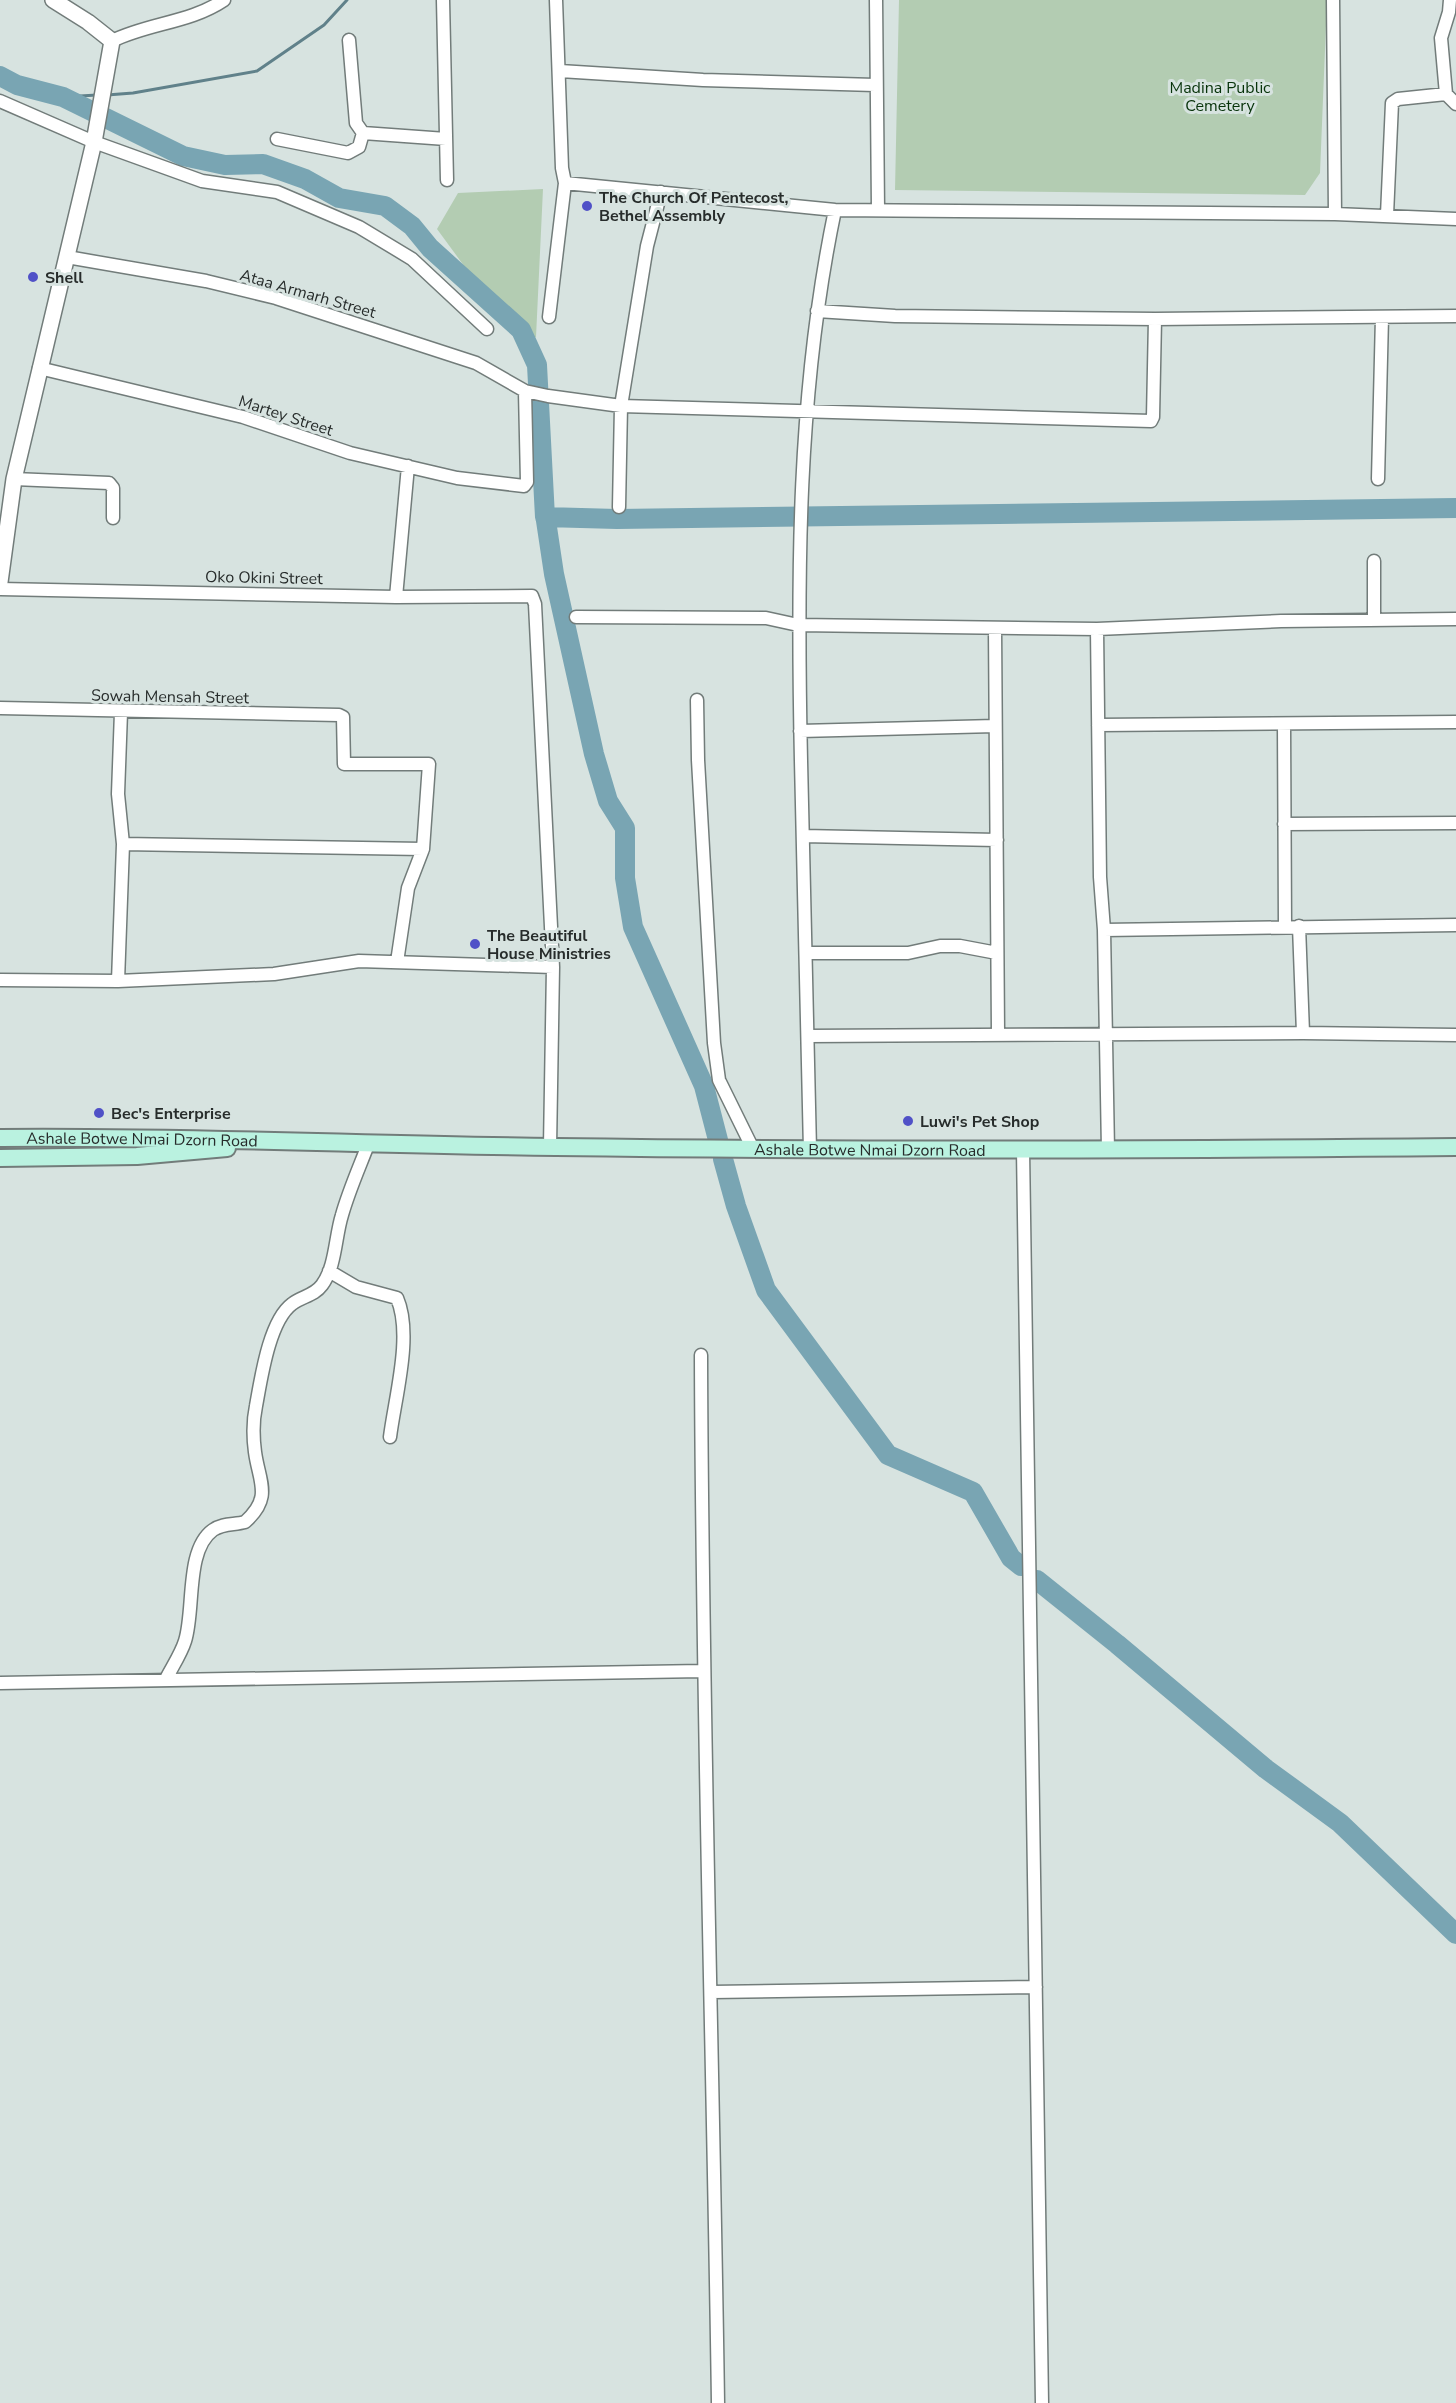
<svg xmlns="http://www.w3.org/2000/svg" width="1456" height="2403" font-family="'Nunito Sans',sans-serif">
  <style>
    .green { fill: #b3ccb2 }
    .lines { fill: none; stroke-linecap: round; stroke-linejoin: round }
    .stream { stroke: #60818a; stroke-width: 3 }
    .river { stroke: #79a5b3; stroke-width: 20 }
    .minor-casing { stroke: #727c7a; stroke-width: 15 }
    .tertiary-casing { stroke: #727c7a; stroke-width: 18 }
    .secondary-casing { stroke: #727c7a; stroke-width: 20 }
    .minor { stroke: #fff; stroke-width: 12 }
    .tertiary { stroke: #fff; stroke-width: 15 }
    .secondary { stroke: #baf2e0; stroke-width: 16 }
    .poi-dot { fill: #5051c7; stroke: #d7e3e0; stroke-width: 2 }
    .labels { text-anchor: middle; stroke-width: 6; stroke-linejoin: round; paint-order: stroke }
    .park-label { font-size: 16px; fill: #07330a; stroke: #d7e3e0 }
    .poi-label { font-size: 16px; font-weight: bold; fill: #272c2b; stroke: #d7e3e0; text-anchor: start }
    .street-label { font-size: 16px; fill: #272c2b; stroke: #d7e3e0 }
  </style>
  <rect width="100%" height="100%" fill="#d7e3e0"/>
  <path class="green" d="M899 0H1327L1320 173 1305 195 895 190Z
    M543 189 536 337 531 339 513 310 470 274 437 229 458 193Z"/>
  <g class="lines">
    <path class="stream" d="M107 95 133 93 257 71 324 25 347 0
      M63 97 97 95"/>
    <path class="river" d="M0 76 17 85 63 97 183 156 225 165 263 164 305 179 339 198 385 206 412 226 430 248 521 330 537 365 545 517 617 519 1456 508
      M545 514 554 574 594 754 608 801 625 828V878L633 927 704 1086 718 1140
      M723 1159 736 1206 766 1290 888 1455 973 1492 1011 1558 1021 1566
      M1037 1580 1117 1644 1266 1769 1340 1823 1456 1934"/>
    <defs>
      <path id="minor" d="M443 0 447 180
        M876 0 878 209
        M1333 0 1335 214
        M349 40 356 123 363 133 446 139
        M112 41C148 23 190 23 224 0
        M560 71 703 80 875 85
        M1446 94 1441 38 1449 12 1450 0
        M0 101 94 142 202 181 277 192 359 227 412 259 487 329
        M277 139 348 153 359 147 363 133
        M565 183 835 210 1335 214 1456 219
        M1387 215 1392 103 1398 99 1446 94 1456 104
        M67 257 206 281 276 298 476 363 525 391 548 396 621 406 1151 421 1153 417 1155 319
        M817 311 895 316 1155 319 1456 316
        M549 317 565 183 562 168 556 0
        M39 368 243 417 350 453 457 478 524 486 527 482 525 391
        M14 479 109 483 113 488V518
        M1378 479 1382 317
        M619 507 621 406 647 246 661 192
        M1374 561V620
        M0 589 396 597 532 596 535 604 553 967 550 1147
        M396 597 408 466
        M576 617 766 618 798 625 1097 629 1281 621 1456 619
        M995 628 998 1033
        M1097 629 1100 877 1104 930 1108 1150
        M697 700 698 760 714 1043 719 1080 753 1149
        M0 708 339 715 343 717 344 764H429L423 849 408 888 397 962
        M1284 724 1285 926
        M1098 725 1456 722
        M800 731 995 726
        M1284 824 1456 823
        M803 836 997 840
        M123 844 423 849
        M1299 926 1303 1033
        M1104 930 1456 925
        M806 953H908L940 946H960L997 953
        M0 980 118 981 274 974 359 961 553 967
        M118 981 123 844 118 794 121 712
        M808 1036 1303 1033 1456 1035
        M810 1150C807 1020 804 891 801 761 797 577 797 391 835 210
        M1023 1150 1042 2403
        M329 1271 356 1287 397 1298C413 1335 395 1397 390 1437
        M701 1355C702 1705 713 2054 718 2403
        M166 1679C172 1667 181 1654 185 1641 195 1610 185 1550 213 1530 223 1523 234 1525 245 1522 273 1497 259 1482 255 1452 253 1437 253 1420 256 1406 261 1379 269 1321 292 1304 302 1296 314 1296 322 1285 336 1266 335 1237 342 1215 349 1190 360 1166 369 1142
        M0 1683 702 1671
        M712 1992 1036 1987"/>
      <path id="tertiary" d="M0 582 14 479 94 142 112 41 88 22 53 0"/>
      <g id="secondary">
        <path id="s1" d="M0 1138C185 1136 370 1145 556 1147 856 1151 1156 1150 1456 1147"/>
        <path d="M0 1158 137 1156 227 1148"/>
      </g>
    </defs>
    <use href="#minor" class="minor-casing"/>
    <use href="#tertiary" class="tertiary-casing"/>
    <use href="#secondary" class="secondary-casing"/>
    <use href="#minor" class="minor"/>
    <use href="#tertiary" class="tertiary"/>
    <use href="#secondary" class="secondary"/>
  </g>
  <g class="poi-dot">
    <circle cx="587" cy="206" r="6"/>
    <circle cx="33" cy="277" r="6"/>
    <circle cx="475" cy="944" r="6"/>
    <circle cx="99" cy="1113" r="6"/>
    <circle cx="908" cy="1121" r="6"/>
  </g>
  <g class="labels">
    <g class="park-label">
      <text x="1220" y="93">Madina Public<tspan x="1220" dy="18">Cemetery</tspan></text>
    </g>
    <g class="poi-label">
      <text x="599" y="203">The Church Of Pentecost,<tspan x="599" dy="18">Bethel Assembly</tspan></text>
      <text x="45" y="283">Shell</text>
      <text x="487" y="941">The Beautiful<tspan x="487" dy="18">House Ministries</tspan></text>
      <text x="111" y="1119">Bec's Enterprise</text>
      <text x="920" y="1127">Luwi's Pet Shop</text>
    </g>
    <g class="street-label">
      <text transform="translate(308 293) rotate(16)" y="6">Ataa Armarh Street</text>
      <text transform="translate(286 415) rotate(18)" y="6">Martey Street</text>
      <text transform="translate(264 577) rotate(1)" y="6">Oko Okini Street</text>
      <text transform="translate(170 696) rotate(1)" y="6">Sowah Mensah Street</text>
      <text dy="6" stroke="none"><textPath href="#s1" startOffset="142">Ashale Botwe Nmai Dzorn Road</textPath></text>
      <text dy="6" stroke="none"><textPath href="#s1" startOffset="870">Ashale Botwe Nmai Dzorn Road</textPath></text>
    </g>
  </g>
</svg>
